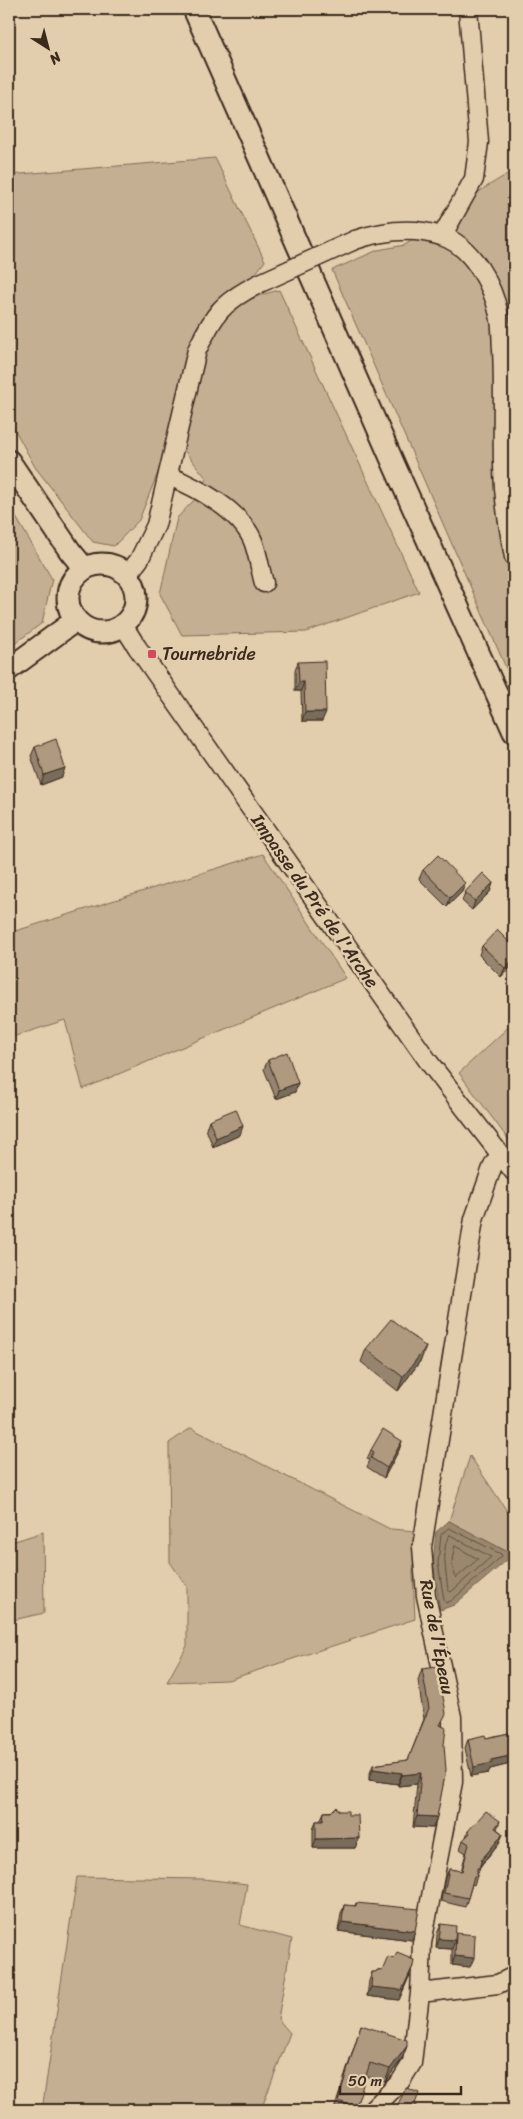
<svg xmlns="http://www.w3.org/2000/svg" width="523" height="2119" font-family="Sriracha,sans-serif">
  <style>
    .green { fill: #c4af92; stroke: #806c58 }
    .water { fill: #9a876e; stroke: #74624e }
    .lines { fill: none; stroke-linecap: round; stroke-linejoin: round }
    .shore { stroke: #614f3e; stroke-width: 1 }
    .minor-casing { stroke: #3b2a1e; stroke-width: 21 }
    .major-casing { stroke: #3b2a1e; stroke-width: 25 }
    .minor { stroke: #e2cdac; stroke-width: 18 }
    .major { stroke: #e2cdac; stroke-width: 21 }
    .minor-bridge-casing { stroke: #3b2a1e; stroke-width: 21; stroke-linecap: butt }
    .minor-bridge { stroke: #e2cdac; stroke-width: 18 }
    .wall { fill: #96846e; stroke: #3b2a1e }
    .shaded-wall { fill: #7a6c5a; stroke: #3b2a1e }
    .building { fill: #af9a80; stroke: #3b2a1e }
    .poi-dot { fill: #d1495b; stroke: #e2cdac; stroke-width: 2 }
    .labels { text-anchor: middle; stroke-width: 5; stroke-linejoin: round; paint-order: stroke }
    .poi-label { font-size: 18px; fill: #3b2a1e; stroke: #e2cdac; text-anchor: start }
    .street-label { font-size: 18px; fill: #3b2a1e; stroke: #e2cdac }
  </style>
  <rect width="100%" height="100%" fill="#e2cdac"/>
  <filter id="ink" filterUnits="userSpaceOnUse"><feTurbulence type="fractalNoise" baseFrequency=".02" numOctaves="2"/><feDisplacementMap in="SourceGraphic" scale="10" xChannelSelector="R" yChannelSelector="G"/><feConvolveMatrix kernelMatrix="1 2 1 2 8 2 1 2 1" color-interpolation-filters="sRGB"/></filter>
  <g filter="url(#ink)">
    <path class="green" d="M215 158 265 261 253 277 231 288 211 305 195 330 184 364 159 470 139 520 114 546 93 542 35 467 9 419V175Z
      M514 170V686L332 270 378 250 405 245 483 189Z
      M279 290 419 592 306 632 182 635 160 594 177 518 195 499 207 479 183 449C189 409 199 341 230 312 244 299 261 295 279 290Z
      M9 505 52 579 42 623 9 648Z
      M263 854 346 978 83 1089 65 1020 9 1038V933Z
      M514 1022V1147L459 1073Z
      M191 1428 390 1529 416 1531 413 1573 415 1619 228 1680 167 1682 187 1646V1587L170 1562 169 1443Z
      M470 1456 509 1514 514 1516V1555L449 1521Z
      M43 1532 44 1613 9 1621V1543Z
      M77 1877 203 1879 247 1884 240 1925 292 1939 278 2019 290 2033 261 2110H42Z"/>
    <path class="water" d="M449 1521 513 1555 454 1605 440 1610 433 1563 436 1532Z"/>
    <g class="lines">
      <path class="shore" d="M449 1528 501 1554 502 1556 451 1601 446 1603 444 1600 438 1563 441 1535Z
        M450 1535 491 1557 451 1592 448 1590C447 1578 440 1544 450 1535Z
        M455 1546 478 1559 456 1578 454 1576 452 1562Z"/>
      <defs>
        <path id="minor" d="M442 236 474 179 479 142 468 9
          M355 240C382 231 413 227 441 236 472 245 493 286 499 315 502 326 501 338 502 349 504 387 502 425 503 463 503 494 508 527 514 557
          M169 476C198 488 241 511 253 541 258 554 260 569 264 583
          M128 574 139 560 156 525 197 350C215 313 221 303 258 284
          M123 625 137 647 428 1061 514 1172
          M420 1993 498 1984 514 1976
          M372 2110 400 2082 412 2063 420 1993 422 1943 453 1782 452 1717 426 1596 422 1547 474 1219 493 1165 500 1155"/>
        <path id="major" d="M194 9 395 467 514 732
          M9 461 70 551 84 568
          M68 598a34 34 0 1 1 68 0a34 34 0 1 1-68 0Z
          M9 669 76 620"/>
      </defs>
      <use href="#minor" class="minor-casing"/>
      <use href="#major" class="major-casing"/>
      <use href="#minor" class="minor"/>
      <use href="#major" class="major"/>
      <defs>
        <path id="minor-bridge" d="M258 284 355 240"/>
      </defs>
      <use href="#minor-bridge" class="minor-bridge-casing"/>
      <use href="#minor-bridge" class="minor-bridge"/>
    </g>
    <path class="wall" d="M298 662 322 721H302L301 691H295V671Z
      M35 747 62 777 41 785 31 756Z
      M423 870 465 883 462 892 447 907 419 879Z
      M493 883 490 892 472 910 462 901 465 892Z
      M482 946 514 947 501 977 479 955Z
      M268 1060 298 1083 295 1092 276 1099 264 1069Z
      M209 1120 240 1135 213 1147 206 1129Z
      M366 1349 421 1360 398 1391 361 1362Z
      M402 1441 399 1450 384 1478 367 1467 370 1460 367 1459 371 1450Z
      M422 1669 441 1726 433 1828 413 1827 417 1784 398 1786V1784L369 1780V1776L373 1765 408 1760 424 1719 418 1680Z
      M514 1732V1763L490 1769 488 1773 471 1776 465 1748 468 1739 486 1738Z
      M339 1811 348 1815 359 1838 355 1848H313V1830L316 1821H320L324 1812Z
      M500 1821 497 1829 503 1834 499 1843 480 1867 474 1885 472 1884 468 1898 465 1907 441 1901 445 1878 449 1869 461 1871 466 1853 460 1849 463 1840 466 1837 468 1831Z
      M356 1903 415 1931 412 1940 338 1931 341 1914 344 1905 355 1906Z
      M441 1924 456 1933 470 1967 452 1965V1949L436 1948 437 1934Z
      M372 1972 410 1975 399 2000 367 1996 369 1981Z
      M361 2025 407 2046 402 2059 385 2082 365 2076 355 2110H334Z"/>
    <path class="shaded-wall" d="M299 682H304L301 691H295Z
      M305 712H326L322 721H302Z
      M65 768 62 777 41 785 44 775Z
      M465 883 462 892 447 907 450 898Z
      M493 883 490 892 472 910 475 901Z
      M514 959V964L501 977 505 968Z
      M298 1083 295 1092 276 1099 279 1090Z
      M243 1126 240 1135 213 1147 216 1138Z
      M426 1347 421 1360 398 1391 403 1377Z
      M402 1441 399 1450 384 1478 387 1468Z
      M514 1755V1763L490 1769 488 1773 471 1776 474 1767 491 1760Z
      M373 1769 402 1773 398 1784 369 1780Z
      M421 1773 417 1784 398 1786 402 1775Z
      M417 1816 437 1817 433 1828 413 1827Z
      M503 1834 499 1843 479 1867 482 1859Z
      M359 1838 355 1848H313L316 1839Z
      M342 1922 415 1931 412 1940 338 1931Z
      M439 1939 455 1940 452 1949 436 1948Z
      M455 1956 474 1958 470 1967 452 1965Z
      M413 1966 399 2000 367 1996 371 1987Z
      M407 2046 402 2059 385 2082 390 2069Z"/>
    <path class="building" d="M325 661 326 712H305L304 682H299L298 662Z
      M56 739 65 768 44 775 35 747Z
      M438 855 465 883 450 898 423 870Z
      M483 873 493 883 475 901 465 892Z
      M497 930 514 947V959L505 968 482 946Z
      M287 1052 298 1083 279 1090 268 1060Z
      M236 1109 243 1126 216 1138 209 1120Z
      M391 1319 426 1347 403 1377 366 1349Z
      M383 1429 402 1441 387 1468 371 1458 374 1452 371 1450Z
      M437 1667 445 1707 446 1714 440 1725 446 1728 444 1745 446 1770 437 1817 417 1816 421 1773 402 1775V1773L373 1769V1765L408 1760 429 1708 422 1669Z
      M514 1732V1755L491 1760 492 1763 474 1767 468 1739 485 1735 486 1738Z
      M336 1807 339 1811H348V1815H358L359 1838 316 1839V1821H323L324 1812H331Z
      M486 1811 500 1821 495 1828 503 1834 482 1859 479 1868H477V1876H474L468 1898 444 1893 449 1869 462 1871 469 1844 463 1840 470 1833 468 1831Z
      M356 1903 419 1909 415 1931 342 1922 344 1905 356 1906Z
      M441 1924 456 1926 455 1940 439 1939Z
      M456 1933 475 1935 474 1958 455 1956Z
      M397 1953 414 1960 413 1966 402 1990 371 1987 372 1972H376L377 1970 382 1971 388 1957 394 1959Z
      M361 2025 407 2040V2046L390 2069 370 2063 356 2107 338 2101Z
      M406 2088 419 2093 415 2104 418 2110H395Z"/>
  </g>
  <rect class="poi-dot" x="147" y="649" width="10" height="10" rx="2.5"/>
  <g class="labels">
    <g class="poi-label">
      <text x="162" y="660">Tournebride</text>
    </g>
    <g class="street-label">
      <text transform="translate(315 901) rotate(55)" y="6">Impasse du Pré de l'Arche</text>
      <text transform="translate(437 1637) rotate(79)" y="6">Rue de l'Épeau</text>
    </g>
  </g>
  <rect width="523" height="2119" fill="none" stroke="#e2cdac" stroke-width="30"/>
  <rect x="15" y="15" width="493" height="2089" fill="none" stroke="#3b2a1e" stroke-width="2" filter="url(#ink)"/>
  <g transform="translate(48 48) rotate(144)" stroke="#e2cdac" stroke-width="4" paint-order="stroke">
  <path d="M0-4L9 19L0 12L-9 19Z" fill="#3b2a1e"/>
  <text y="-8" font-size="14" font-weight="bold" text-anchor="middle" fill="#3b2a1e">N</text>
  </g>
  <path d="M340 2086v8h121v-8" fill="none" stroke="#3b2a1e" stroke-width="2.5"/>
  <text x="348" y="2086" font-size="15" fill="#3b2a1e" stroke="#e2cdac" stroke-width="4" paint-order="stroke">50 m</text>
</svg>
